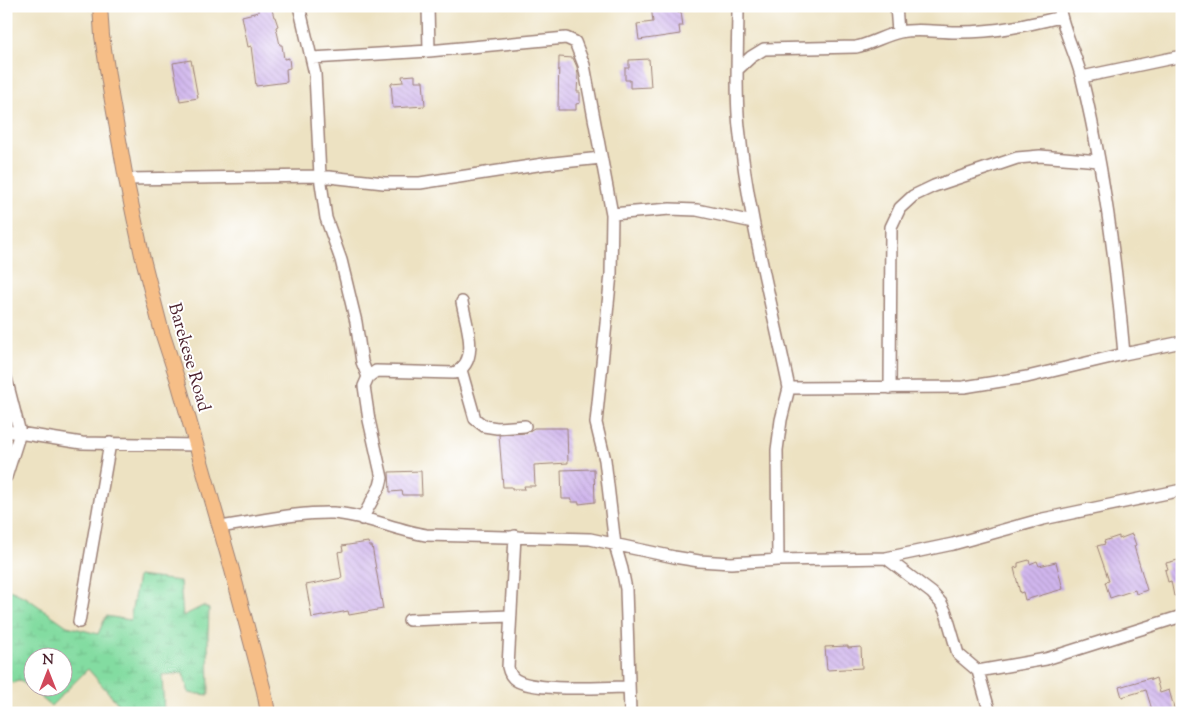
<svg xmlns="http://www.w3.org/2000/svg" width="1188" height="719" font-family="'Sorts Mill Goudy',serif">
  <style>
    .wetland { fill: url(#wetland-marsh); stroke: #667e66; fill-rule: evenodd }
    .building { fill: url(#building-back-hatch) }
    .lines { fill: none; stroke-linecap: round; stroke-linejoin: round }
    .minor-casing { stroke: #9c8076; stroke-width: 14 }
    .major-casing { stroke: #9c8076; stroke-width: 16 }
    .minor { stroke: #fff; stroke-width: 11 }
    .major { stroke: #f6be87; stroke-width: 14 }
    .labels { text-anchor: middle; stroke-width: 4; stroke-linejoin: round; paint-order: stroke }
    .street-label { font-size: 18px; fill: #4a1f2b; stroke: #fff }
  </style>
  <defs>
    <pattern id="wetland-marsh" width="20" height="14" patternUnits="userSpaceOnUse" patternTransform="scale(1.25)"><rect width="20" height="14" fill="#83dca1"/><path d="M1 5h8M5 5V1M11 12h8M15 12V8" fill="none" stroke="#73bc8b"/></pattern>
    <pattern id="building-back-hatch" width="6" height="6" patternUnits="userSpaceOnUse" patternTransform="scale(1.25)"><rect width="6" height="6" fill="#d0b6ed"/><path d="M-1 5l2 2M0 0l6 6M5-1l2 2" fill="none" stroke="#b49ccb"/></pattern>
  </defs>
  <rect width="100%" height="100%" fill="#fff"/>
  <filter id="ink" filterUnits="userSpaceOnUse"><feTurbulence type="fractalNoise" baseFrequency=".02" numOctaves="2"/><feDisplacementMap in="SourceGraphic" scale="10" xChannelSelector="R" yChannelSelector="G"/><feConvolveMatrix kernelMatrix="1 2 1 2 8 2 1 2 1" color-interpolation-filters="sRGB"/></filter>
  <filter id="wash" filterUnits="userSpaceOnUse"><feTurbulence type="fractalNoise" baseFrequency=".0096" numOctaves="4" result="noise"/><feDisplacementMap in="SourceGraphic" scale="20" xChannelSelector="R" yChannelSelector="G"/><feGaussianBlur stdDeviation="1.12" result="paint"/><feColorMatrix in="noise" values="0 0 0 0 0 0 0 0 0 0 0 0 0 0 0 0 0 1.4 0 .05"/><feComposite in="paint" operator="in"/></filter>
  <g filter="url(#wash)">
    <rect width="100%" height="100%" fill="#ede2c2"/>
    <path class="wetland" d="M138 576 180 581 183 616 203 606 209 609 208 635 209 695 189 693 183 673 162 675 164 713H126L88 669 51 706 20 680 12 683 6 677V588L27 598 67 626 98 634 106 616 130 620ZM32 656H62V686H32Z"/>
    <g id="blocks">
      <path class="building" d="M271 6 274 17H275L278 26 276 27 280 45H282L284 59 289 58 290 68 286 69 287 82 256 86 251 46 248 47 242 16 258 12V8Z
        M651 6H677L678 13 681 12 683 26H679L680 34 639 40 637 24 653 22Z
        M559 57 573 58 577 67 578 75 577 92H580V103L576 104V110H558Z
        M649 59 651 87 630 88V80H625V68H629V60Z
        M191 60 198 98 180 101 173 63Z
        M415 75V81H423L425 106 393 108 391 83 403 82 402 76Z
        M534 428H567L568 463 534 465 535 486H524L525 489H512V487H503L499 435 526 433Z
        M594 469 595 502 579 504V502H572V499H562L561 470Z
        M421 471 422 495H403L402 491 390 492 389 472Z
        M1132 534 1136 545 1134 546 1147 590 1136 594 1135 590 1110 598 1105 582 1109 581 1097 546 1105 544 1104 541 1119 536V539Z
        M368 542 369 546H372L383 609 349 615 348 611 312 618 306 585 342 578 338 552 343 551 342 546Z
        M1182 559V594L1174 596 1171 581 1168 582 1165 570 1168 569 1166 563Z
        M1029 560 1030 564 1037 561 1039 566 1056 562 1063 589 1025 600 1023 592 1020 593 1014 568 1018 567V563Z
        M848 646V648L861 647 862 668 827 670 825 647Z
        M1150 678 1151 680 1156 678 1160 693 1169 690 1175 711 1168 713H1153L1146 690 1122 697 1119 687Z"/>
    </g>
  </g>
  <g filter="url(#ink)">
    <use href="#blocks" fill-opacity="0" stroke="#9c8076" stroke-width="1"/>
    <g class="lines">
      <defs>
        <path id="minor" d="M299 6 315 74 320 176 326 218 341 260 356 322 362 362 368 377
          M428 6 429 51
          M738 6C738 45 735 89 739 127 748 215 771 301 789 388
          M896 6 898 32
          M1059 6C1063 31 1076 54 1082 79 1104 169 1116 262 1124 354
          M312 58 429 51 566 38 575 42 584 65 612 214 611 274 596 423 605 460 615 545 622 569 626 589 630 713
          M738 69 751 57 764 49 856 47C871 44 885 35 900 32 920 28 941 33 961 32 996 32 1027 25 1061 17
          M1082 77 1182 56
          M126 179 320 176 384 183H420L544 164 601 158
          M612 214 670 209 697 210 753 222
          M461 370 475 419 484 426 497 428 525 426
          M6 378 20 433 6 477
          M890 388 891 227 900 208 913 196 934 186 1017 158 1040 156 1099 161
          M6 431 82 443 196 445
          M362 519 380 486 382 478 369 420 364 386 368 377 376 371 454 373C481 362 466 324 462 302
          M219 527C256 522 297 512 333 513 365 515 395 530 426 535L590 539 674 557 699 561 731 563 778 560 886 558 953 544 1043 519 1182 490
          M515 536 508 667C509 672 511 677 516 680 535 692 604 687 629 687
          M886 558 932 593 941 603 946 613 958 654 978 671
          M778 560 777 450 781 420 789 388 964 387 1027 377 1124 354 1182 342
          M409 620 510 616
          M79 622 110 443
          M990 713 978 671 1046 659 1182 616"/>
        <path id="major" d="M100 6 102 36 111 95 126 179 142 255 161 329 177 378 232 570 264 691 268 713"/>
      </defs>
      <use href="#minor" class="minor-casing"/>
      <use href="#major" class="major-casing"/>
      <use href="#minor" class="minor"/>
      <use href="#major" class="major"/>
    </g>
  </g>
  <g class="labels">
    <g class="street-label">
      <text transform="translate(190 357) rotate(74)" y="6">Barekese Road</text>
    </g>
  </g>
  <rect width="1188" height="719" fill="none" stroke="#fff" stroke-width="25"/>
  <g transform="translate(48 672)"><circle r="24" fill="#ffffff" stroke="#b7a5aa"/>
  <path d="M0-4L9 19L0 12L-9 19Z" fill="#d1495b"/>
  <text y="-8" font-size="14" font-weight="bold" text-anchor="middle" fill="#4a1f2b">N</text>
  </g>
</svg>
